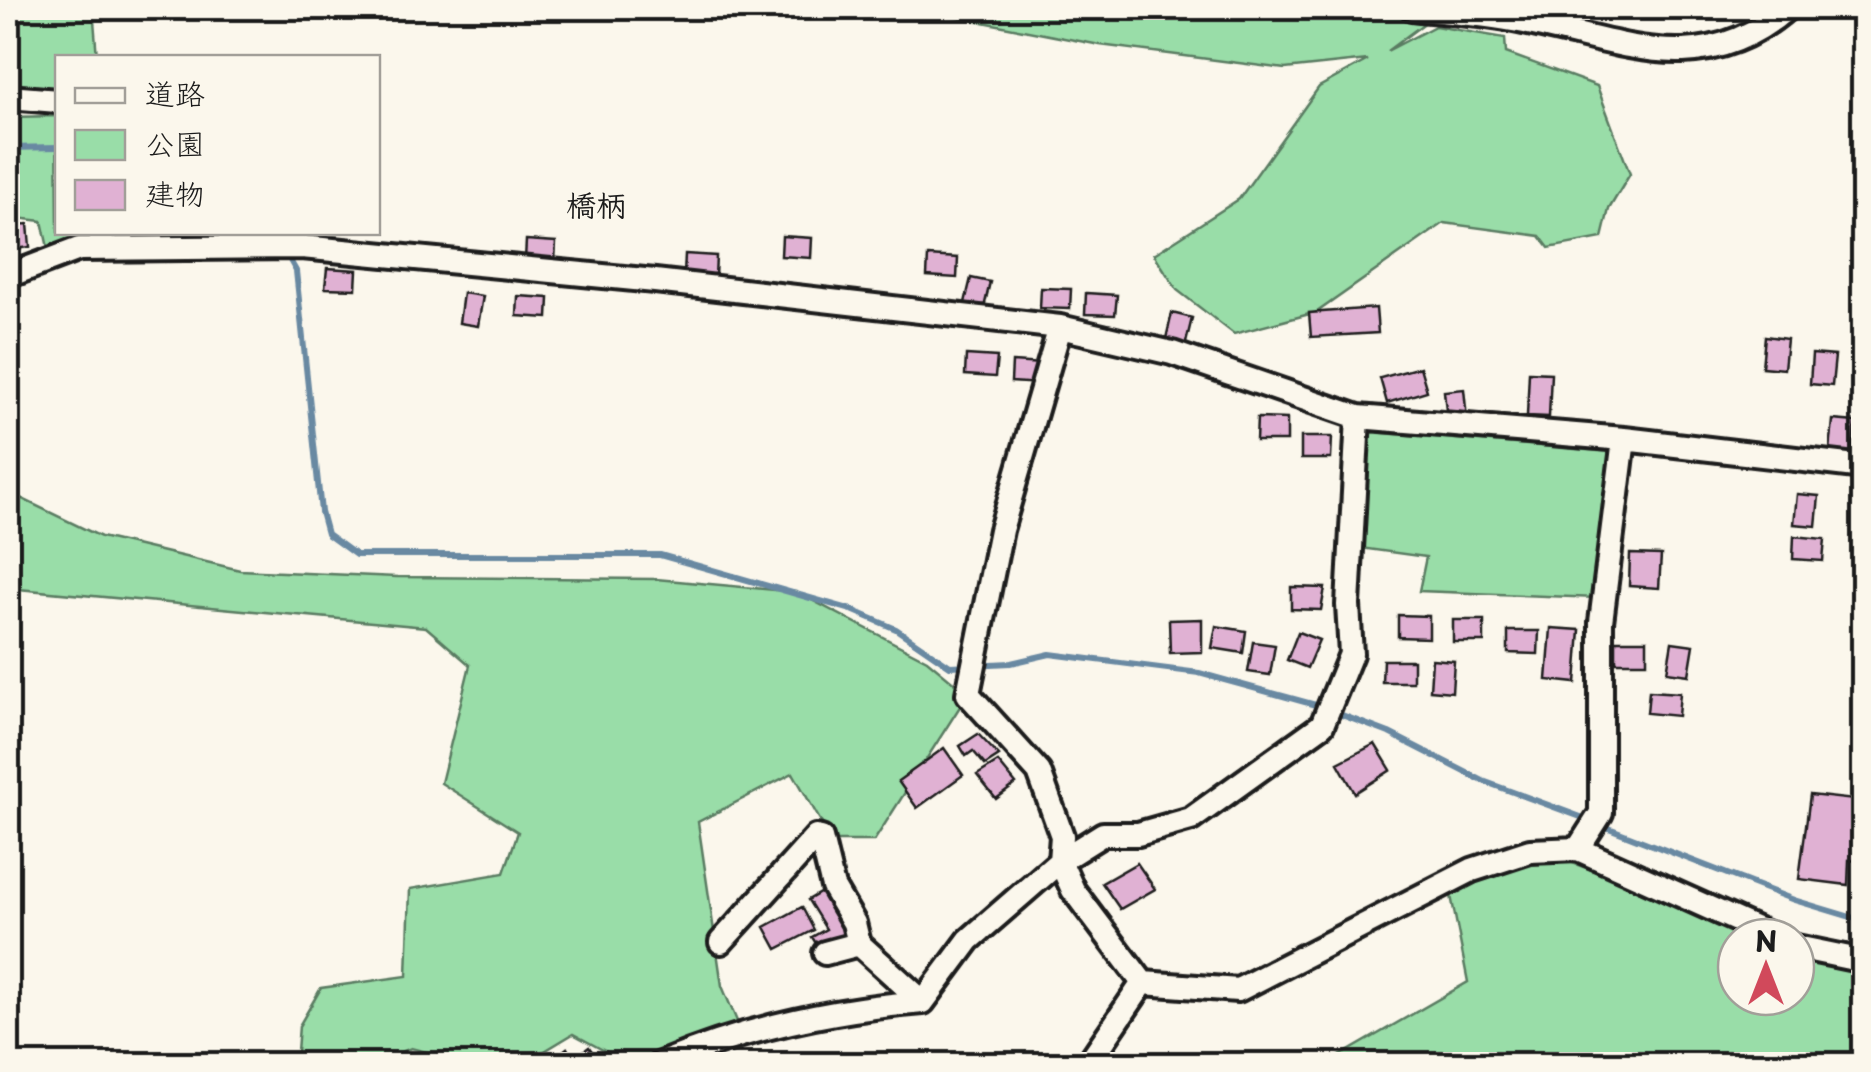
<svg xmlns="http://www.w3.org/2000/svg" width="1871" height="1072" font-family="'Playpen Sans','Klee One',sans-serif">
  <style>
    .green { fill: #99dda8; stroke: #5a7c62; stroke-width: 2.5 }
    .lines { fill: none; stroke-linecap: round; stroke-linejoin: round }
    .stream { stroke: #6989a2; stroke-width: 6 }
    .building { fill: #e0b1d3; stroke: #1c1c1c; stroke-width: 2.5 }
    .minor-casing { stroke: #1c1c1c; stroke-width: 30 }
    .minor { stroke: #fbf7ec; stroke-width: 22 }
    .labels { text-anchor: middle; stroke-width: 8; stroke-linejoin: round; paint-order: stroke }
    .neighbourhood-label { font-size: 30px; font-weight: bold; fill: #1c1c1c; stroke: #fbf7ec }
  </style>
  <rect width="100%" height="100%" fill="#fbf7ec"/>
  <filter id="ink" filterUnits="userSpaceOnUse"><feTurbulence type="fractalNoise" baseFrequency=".01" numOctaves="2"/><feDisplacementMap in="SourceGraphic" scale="20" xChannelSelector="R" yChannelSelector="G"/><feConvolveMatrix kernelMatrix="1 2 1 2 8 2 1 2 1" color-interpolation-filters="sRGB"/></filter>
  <g filter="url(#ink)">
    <path class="green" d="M8 8H93L97 57 58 58 57 103 8 95Z
      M911 8H1437L1442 10 1387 51 1435 26 1505 38 1506 53 1597 86 1630 174 1609 209 1602 238 1549 248 1540 236 1444 223 1317 312 1234 334 1177 290 1154 254 1239 199 1319 87 1368 60 1285 69 1100 45Z
      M57 116 58 232 101 233 100 243 50 257 42 221 8 217V117Z
      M1370 432 1611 452 1598 598 1419 591 1426 557 1360 548Z
      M8 492 101 537 240 570 397 577 656 579 796 592 927 660 968 694 874 841H832L793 773 698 822 722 986 739 1026 647 1064H629L573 1034 523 1064H474L411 1048 372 1064H296L299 1026 321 988 407 976 410 889 504 873 518 832 441 783 470 665 426 627 8 588Z
      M1550 855 1781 937H1736V997H1796V943L1863 964V1064H1326L1468 982 1447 875Z"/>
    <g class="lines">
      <path class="stream" d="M8 148 58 147
        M287 255 296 271 321 512 327 534 356 555H660L852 610 896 629 950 666 1011 663 1050 654 1199 673 1323 707
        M1334 712 1389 733 1483 781 1589 820
        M1601 825 1794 900 1864 921"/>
    </g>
    <path class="building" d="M28 224 30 247 8 250V226Z
      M782 236 812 238 811 258 781 256Z
      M526 240 556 242 555 262 525 260Z
      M685 254 716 256 715 276 684 274Z
      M928 256 958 258 957 278 927 276Z
      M327 268 357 270 356 289 325 288Z
      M971 278 990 282 983 312 964 307Z
      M1041 288 1071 289 1070 309 1040 308Z
      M463 293 483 296 478 326 459 323Z
      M1086 293 1117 295 1115 315 1085 314Z
      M518 296 549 298 548 318 517 316Z
      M1376 308 1378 333 1311 337 1309 313Z
      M1172 313 1192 318 1185 347 1165 343Z
      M1765 336 1787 339 1784 369 1762 367Z
      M1812 354 1835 356 1832 386 1810 384Z
      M966 355 997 357 995 377 965 375Z
      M1012 362 1042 364 1041 384 1011 382Z
      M1420 367 1427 391 1387 403 1380 378Z
      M1529 372 1551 373 1549 417 1527 416Z
      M1464 389 1467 419 1447 421 1444 391Z
      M1861 411H1864V442H1858Z
      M1257 418 1287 419V441H1256Z
      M1833 420 1855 422 1852 453 1830 451Z
      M1301 437H1332L1331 459H1301Z
      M1797 494 1819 496 1816 526 1794 524Z
      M1794 536 1825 539 1823 561 1793 559Z
      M1630 554 1661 555 1659 588 1629 586Z
      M1291 587 1325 588 1321 610 1291 609Z
      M1398 615 1429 616V638L1398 637Z
      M1202 619V652L1170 653 1169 620Z
      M1453 620H1484V642H1453Z
      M1216 626 1246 631 1243 653 1212 648Z
      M1551 628 1580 630 1576 683 1547 680Z
      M1508 631H1539L1538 654 1508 653Z
      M1298 632 1319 640 1307 668 1287 660Z
      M1616 640H1647V662H1616Z
      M1253 642 1275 645 1270 675 1248 672Z
      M1672 642 1694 645 1689 675 1667 672Z
      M1432 659 1454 661 1452 692 1430 690Z
      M1383 660H1413V682H1382Z
      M1649 691 1680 693 1678 716 1647 713Z
      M978 734 999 756 985 765 973 751 966 756 960 746Z
      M1375 744 1391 770 1355 793 1338 763Z
      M944 748 963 775 917 808 898 781Z
      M998 762 1016 784 996 799 977 775Z
      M1810 795 1864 801V862L1849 860 1848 885 1799 879Z
      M1137 863 1155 889 1120 909 1102 883Z
      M825 890 850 932 820 950 812 937 826 929 808 900Z
      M802 907 814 930 777 949 765 927Z
      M589 1047 599 1062 596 1064H555L553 1059 567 1048 573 1059Z"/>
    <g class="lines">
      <defs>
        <path id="minor" d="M1412 8C1447 12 1484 14 1519 21 1618 40 1701 84 1787 8
          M8 97 58 101
          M8 276 79 249 302 247 655 281 1060 327 1172 353 1358 417 1624 439 1864 467
          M1060 327 1001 530 968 694 1039 772 1062 836 1060 861 1073 890 1143 983 1238 990 1472 870 1530 851 1578 849 1774 937
          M1578 849 1601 813V622L1624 439
          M721 942 816 837 821 838 833 887 854 923 859 944 923 1002
          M1796 947 1864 961
          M825 953 859 944
          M660 1064C743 1029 834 1009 923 1002L969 940 1060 861 1103 834H1138L1191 819 1322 725 1351 654 1348 605 1358 417
          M1088 1064 1143 983"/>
      </defs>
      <use href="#minor" class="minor-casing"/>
      <use href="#minor" class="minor"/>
    </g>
  </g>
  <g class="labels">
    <g class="neighbourhood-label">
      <text x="596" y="216">橋柄</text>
    </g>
  </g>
  <rect width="1871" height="1072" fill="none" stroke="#fbf7ec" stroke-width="40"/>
  <rect x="20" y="20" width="1831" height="1032" fill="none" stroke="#1c1c1c" stroke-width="4" filter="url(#ink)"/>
  <rect x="55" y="55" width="325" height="180" fill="#fbf7ec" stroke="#a29f99" stroke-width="2.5"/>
  <rect x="75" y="88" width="50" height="15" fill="#fbf7ec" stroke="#a29f99" stroke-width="2.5"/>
  <text x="145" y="105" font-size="30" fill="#1c1c1c">道路</text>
  <rect x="75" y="130" width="50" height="30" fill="#99dda8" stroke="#a29f99" stroke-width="2.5"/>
  <text x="145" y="155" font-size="30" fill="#1c1c1c">公園</text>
  <rect x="75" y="180" width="50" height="30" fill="#e0b1d3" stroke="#a29f99" stroke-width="2.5"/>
  <text x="145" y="205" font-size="30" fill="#1c1c1c">建物</text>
  <g transform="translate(1766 967)"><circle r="48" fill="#fbf7ec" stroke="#a29f99" stroke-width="2.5"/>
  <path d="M0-8L18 38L0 25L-18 38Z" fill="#d1495b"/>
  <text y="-15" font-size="28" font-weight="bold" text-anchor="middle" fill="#1c1c1c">N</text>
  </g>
</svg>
